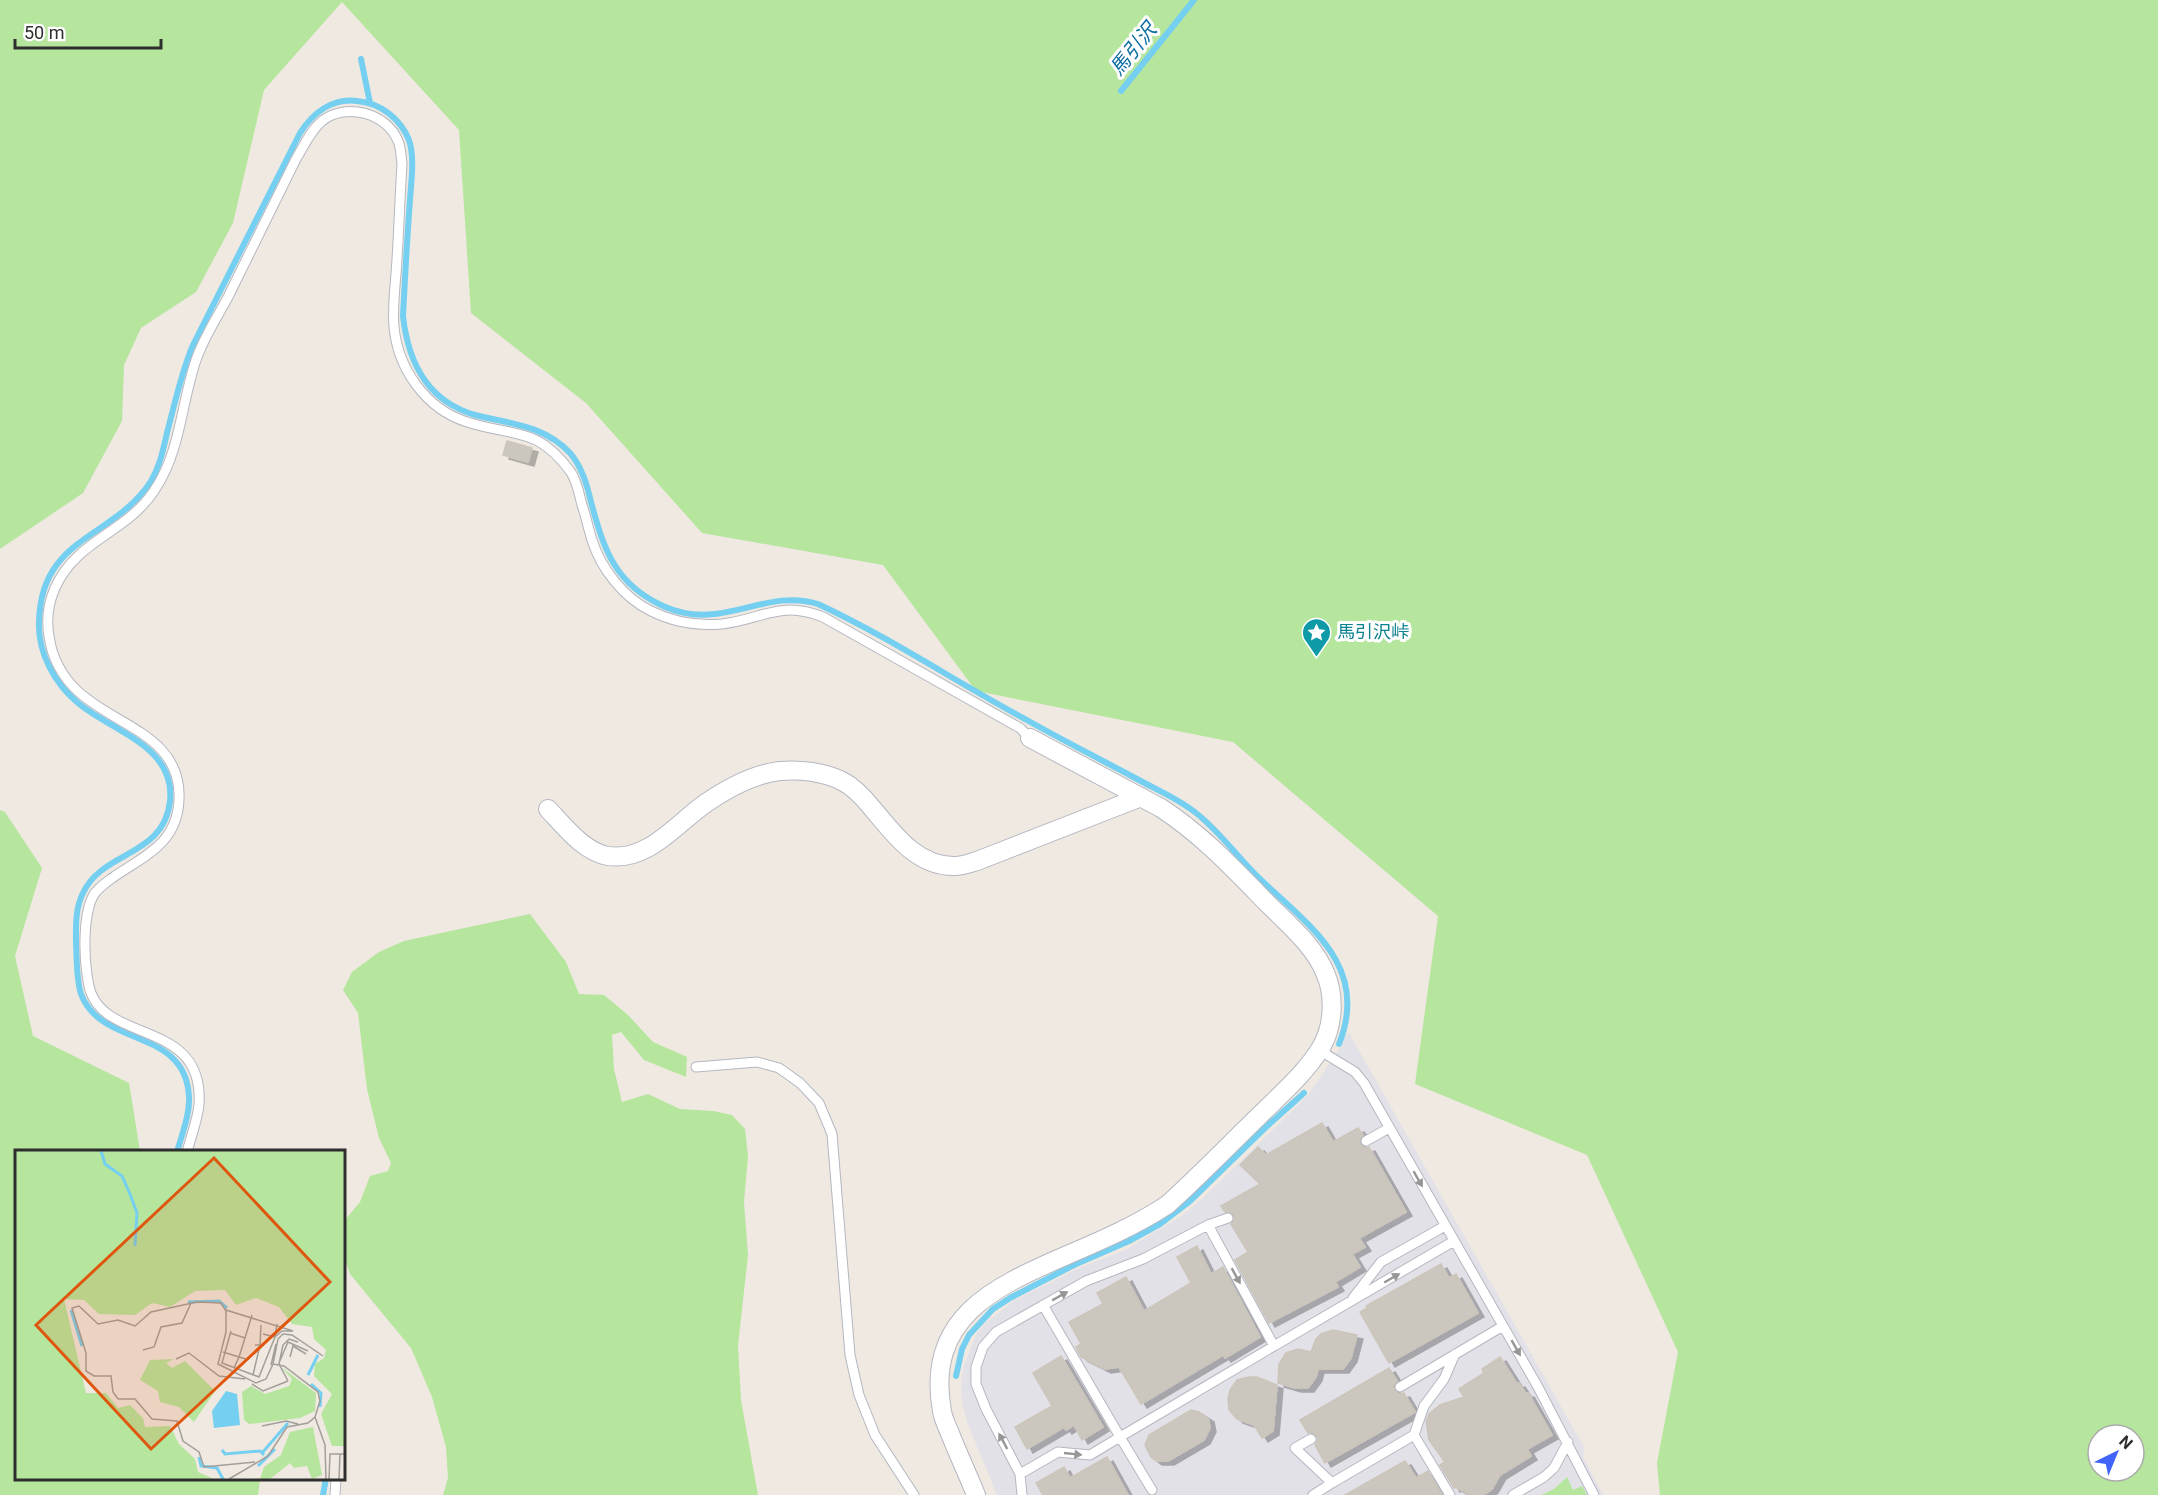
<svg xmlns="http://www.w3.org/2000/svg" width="2158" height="1495" font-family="Roboto,'Noto Sans JP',sans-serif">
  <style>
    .industrial { fill: #e3e1e8 }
    .green { fill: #b6e59e; fill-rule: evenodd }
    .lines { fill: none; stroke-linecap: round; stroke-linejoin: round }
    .stream { stroke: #75cff0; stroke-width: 6 }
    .building { fill: #cbc7bf; stroke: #cbc5ba; stroke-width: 1.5; filter: url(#shadow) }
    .service-casing { stroke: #b4b7c1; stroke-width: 11 }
    .minor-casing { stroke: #b4b7c1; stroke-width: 20 }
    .service { stroke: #fff; stroke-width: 9 }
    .minor { stroke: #fff; stroke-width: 18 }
    .oneway { fill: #969696 }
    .labels { text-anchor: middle; stroke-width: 6; stroke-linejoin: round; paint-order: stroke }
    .culture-label { font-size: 18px; fill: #0d838f; stroke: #fff; text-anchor: start }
    .water-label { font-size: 20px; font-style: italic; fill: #0d6fa3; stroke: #fff }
    .inset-river { fill: none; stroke: #75cff0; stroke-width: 3 }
    .inset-road { fill: none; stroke: #a29e99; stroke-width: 1.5 }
    .view { fill: #df570e; fill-opacity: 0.15; stroke: #df570e; stroke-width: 3 }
    .inset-edge { fill: none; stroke: #2e2e2e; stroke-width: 3 }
  </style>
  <defs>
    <filter id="shadow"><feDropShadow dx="6" dy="4" stdDeviation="0" flood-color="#0004"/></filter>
  </defs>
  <rect width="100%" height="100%" fill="#efe9e1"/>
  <path class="industrial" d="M1349 1033 1584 1447 1583 1457 1603 1495H997L967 1422 962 1403 961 1383 964 1365 976 1334 988 1321 1015 1300 1079 1268 1125 1250 1180 1217 1204 1197 1308 1095 1340 1048 1345 1035Z"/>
  <path class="green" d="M0 0H2158V1495H1660L1657 1463 1678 1352 1587 1155 1415 1084 1438 916 1233 742 976 691 883 565 702 533 586 403 471 313 459 130 342 2 264 90 233 223 196 292 141 328 124 365 122 421 83 493 0 549ZM2098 1435H2134V1471H2098Z
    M0 810 5 812 42 868 15 956 33 1036 129 1083 140 1151 16 1152V1478L260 1479 258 1495H0Z
    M530 914 566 962 579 994 604 995 628 1015 653 1042 687 1057 686 1077 644 1060 621 1032 612 1035 614 1069 622 1102 648 1094 680 1109 713 1111 732 1115 745 1129 748 1156 744 1202 748 1255 738 1346 741 1400 758 1495H443L448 1478 446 1447 432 1397 411 1348 350 1274 344 1257V1221L360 1202 370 1176 388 1171 391 1163 379 1138 367 1089 358 1013 343 990 352 972 379 952 404 941Z
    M1567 1477 1573 1490 1582 1486 1587 1495H1541L1554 1489Z"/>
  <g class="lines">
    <path class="stream" d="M361 59 370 103
      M1121 91 1194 0
      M177 1152C182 1134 190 1114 189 1097 186 1027 101 1048 81 994 76 978 77 959 76 943 76 926 75 909 83 893 103 850 164 857 170 801 176 746 111 731 78 703 55 684 38 653 39 623 40 536 114 539 151 481 160 466 163 450 167 433 175 403 181 373 193 345L300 133C313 113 332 98 357 101 380 103 400 118 409 140 415 158 411 182 410 200 407 239 405 277 403 316 408 362 427 401 475 415 510 424 544 425 570 453 582 467 587 485 591 502 604 550 615 584 663 606 722 633 764 587 818 604 889 637 956 682 1025 719 1062 740 1100 759 1137 779 1157 790 1179 799 1196 813 1219 831 1236 855 1256 875 1306 924 1371 964 1339 1044
      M956 1376 962 1349 969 1335 993 1309 1010 1298 1074 1265 1129 1241 1160 1224 1190 1201 1266 1127 1304 1093
      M323 1495 326 1478"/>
  </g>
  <path class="building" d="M507 441 532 448 528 462 503 455Z
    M1322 1123 1333 1142 1358 1128 1363 1135 1359 1140 1360 1145 1365 1148 1369 1147 1406 1212 1359 1238 1365 1247 1352 1254 1360 1267 1335 1282 1338 1287 1269 1323 1235 1260 1248 1252 1231 1224 1234 1220V1215L1230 1212H1225L1221 1206 1260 1184 1240 1165 1258 1147 1266 1155Z
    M1197 1246 1211 1274 1223 1267 1260 1337 1225 1358 1223 1355 1141 1404 1119 1367 1105 1369 1081 1357 1076 1347 1081 1344 1069 1322 1103 1304 1097 1293 1126 1277 1144 1311 1191 1283 1177 1257Z
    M1441 1264 1449 1278 1456 1274 1478 1313 1389 1363 1360 1312 1367 1308 1366 1306Z
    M1333 1330 1357 1335 1351 1358 1343 1369H1318L1316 1377 1308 1388H1295L1278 1383 1279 1364 1286 1353 1298 1349 1311 1352 1316 1339 1321 1334Z
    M1061 1356 1103 1427 1082 1440 1074 1425 1066 1430 1064 1427 1027 1449 1015 1427 1052 1406 1033 1373Z
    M1500 1357 1517 1384 1519 1383 1526 1394 1528 1393 1552 1435 1527 1449 1531 1456 1500 1475 1492 1489 1485 1494 1471 1495 1455 1487 1454 1488 1440 1465 1445 1462 1429 1440 1426 1421 1429 1414 1440 1405 1464 1397 1459 1389 1484 1373 1482 1369Z
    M1389 1368 1397 1381 1393 1386 1395 1391 1399 1394 1404 1393 1415 1412 1325 1463 1315 1445 1318 1440 1317 1435 1312 1432 1308 1433 1300 1420Z
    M1249 1377H1257L1277 1385 1273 1431 1262 1438 1254 1425 1237 1419 1229 1410 1228 1398 1230 1390 1237 1380Z
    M1191 1410 1199 1412 1208 1418 1210 1428 1204 1440 1168 1461H1156L1151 1457 1145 1445 1149 1435Z
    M1107 1457 1128 1495H1043L1036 1483 1064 1467 1070 1478Z
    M1405 1461 1416 1478 1428 1471 1442 1495H1345Z"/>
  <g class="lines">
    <defs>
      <path id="service" d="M1319 1050 1355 1072 1364 1083 1538 1387 1594 1495
        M696 1067 757 1062 779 1068 800 1083 819 1103 832 1134 850 1355 859 1395 875 1435 914 1495
        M1366 1141 1389 1128
        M187 1152C191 1136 198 1119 199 1104 204 1021 110 1043 91 993 89 988 88 981 87 975 84 954 83 915 93 896 98 887 107 882 115 876 146 855 177 843 179 800 182 740 124 728 86 698 68 685 54 664 50 642 46 624 47 606 55 588 76 540 126 533 154 491 180 453 181 406 195 363 202 340 217 318 228 297 251 251 273 205 296 159 304 146 310 131 322 121 346 102 387 113 398 141 401 147 401 157 402 164 400 196 399 227 397 259 396 281 392 305 394 327 398 369 426 409 467 422 514 437 537 426 570 471 577 480 579 494 582 505 586 516 588 528 592 540 601 569 624 598 651 611 673 622 698 626 722 624 763 619 780 600 823 617L1020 728 1030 738
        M1208 1225 1274 1346 1454 1241
        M1353 1298 1381 1262 1445 1226
        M1043 1305 1120 1437 1274 1346
        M1400 1387 1503 1326
        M1414 1435 1450 1495
        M1311 1439 1295 1448 1332 1483 1414 1435 1424 1406 1444 1379 1455 1354
        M1020 1474 1058 1452 1090 1455 1120 1437 1152 1490
        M335 1495 336 1478
        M1022 1495 1020 1474 986 1409 976 1384V1367L983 1347 996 1332 1086 1281 1143 1259 1208 1225 1228 1218
        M1313 1495 1332 1483
        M1513 1495 1544 1477 1554 1468 1568 1442"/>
      <path id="minor" d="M548 809C564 826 584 852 608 856 648 862 677 823 706 803 728 788 753 774 780 771 800 769 824 772 842 781 854 787 864 798 872 808 894 834 917 867 955 866 962 866 970 863 977 861L1141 797
        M976 1495C968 1475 959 1456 951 1436 948 1428 943 1419 942 1411 925 1318 994 1287 1065 1256 1100 1241 1135 1226 1167 1205 1198 1177 1228 1146 1258 1117 1280 1095 1306 1073 1322 1046 1333 1026 1335 997 1326 975 1315 946 1288 924 1266 902 1233 868 1201 834 1161 808L1030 738"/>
    </defs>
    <use href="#service" class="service-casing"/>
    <use href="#minor" class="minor-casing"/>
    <use href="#service" class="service"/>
    <use href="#minor" class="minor"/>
  </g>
  <defs><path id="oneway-solid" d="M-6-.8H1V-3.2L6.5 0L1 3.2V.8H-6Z" transform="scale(1.5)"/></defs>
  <g class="oneway">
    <use href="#oneway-solid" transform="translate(1418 1179) rotate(60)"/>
    <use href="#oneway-solid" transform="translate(1236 1276) rotate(61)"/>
    <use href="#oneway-solid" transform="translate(1392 1278) rotate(-30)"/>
    <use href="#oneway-solid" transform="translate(1060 1296) rotate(-29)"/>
    <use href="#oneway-solid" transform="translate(1516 1348) rotate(60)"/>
    <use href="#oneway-solid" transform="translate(1003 1441) rotate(-118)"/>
    <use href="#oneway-solid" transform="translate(1073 1454) rotate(6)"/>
  </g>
  <defs>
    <symbol id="sight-pin" viewBox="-11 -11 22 30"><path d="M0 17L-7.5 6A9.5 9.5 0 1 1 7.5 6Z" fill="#0f9aa8" stroke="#fff"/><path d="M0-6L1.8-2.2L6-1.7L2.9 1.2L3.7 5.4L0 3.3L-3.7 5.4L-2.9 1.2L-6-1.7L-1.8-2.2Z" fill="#fff"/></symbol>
  </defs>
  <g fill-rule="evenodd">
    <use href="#sight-pin" x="1300" y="616" width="33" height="45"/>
  </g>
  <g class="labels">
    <g class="culture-label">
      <text x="1337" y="638">馬引沢峠</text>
    </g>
    <g class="water-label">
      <text transform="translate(1133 49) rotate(-51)" y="7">馬引沢</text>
    </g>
  </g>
  <g transform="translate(15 1150)">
    <rect width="330" height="330" fill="#efe9e1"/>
    <path d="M0 1H330V296H317L306 264 317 244 299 226 300 214 309 208 311 200 299 189 297 177 277 174 264 157 241 148 221 155 210 140 180 141 155 157 137 153 120 165 84 164 69 150 49 149 71 243H91L103 258 115 255 128 268 130 277 155 276 164 294 180 309 183 322 199 329H0ZM159 209 151 213 157 218 170 211 200 241 179 272 164 257 145 252 143 241 125 230 135 210ZM266 217 301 243 300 261 285 268 234 274 229 270 227 242 236 236 250 244 274 236 277 229ZM298 277 307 325 297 329 292 316 279 318 275 313 255 329H245L249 317 266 305 275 282Z" fill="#b6e59e"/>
    <path d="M211 241 222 244 225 275 199 278 197 261Z" fill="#75cff0"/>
    <path class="inset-river" d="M86 1 90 14 107 26 115 44 122 63 120 96M173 152 204 151 212 158M56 160 67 196M293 225 303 205M296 234 306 243 305 257M207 300 210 304 245 301 249 305M247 303 273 273M184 307 186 316 202 318 208 329M243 316 260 299"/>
    <path class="inset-road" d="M211 160 278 181H267L260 187 244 227 207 213 216 181M215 183 230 188 237 165M248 184 260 187 262 174M240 195H245L246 175M128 200 139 197 146 177 167 173 176 153M208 202 224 207 230 188M275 207 278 196 291 204M161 209 174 203 204 226 230 229M264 213 273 192 293 201M256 215 261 194M219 218 224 207 231 209M238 225 245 195M273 231 264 214 268 195 274 189 283 192M237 234 248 241 273 231M300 267 310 295 311 329M247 276 271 271 283 274M240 312 189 317 184 302 168 291 162 271 137 269 120 249H103L98 242 96 226H79L71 221V203L57 158 64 156 83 174 103 170 120 176 136 162 182 152 206 153 211 161V182L203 214 241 233 251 229 258 214 263 189 268 184 277 185 308 206M214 329 253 306 272 277 293 273 300 267 305 251 303 242 269 216 258 214M314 329 315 304H330M324 329 325 304"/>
    <path class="view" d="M199 8 315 132 136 299 21 175Z"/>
    <rect width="330" height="330" class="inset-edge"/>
  </g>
  <g transform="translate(2116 1453) rotate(43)"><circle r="28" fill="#ffffff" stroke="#ababab" stroke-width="1.5"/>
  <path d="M0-4.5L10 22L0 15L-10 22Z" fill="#4264fb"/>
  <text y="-9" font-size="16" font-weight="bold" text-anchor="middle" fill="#2e2e2e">N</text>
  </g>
  <path d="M15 39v9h146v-9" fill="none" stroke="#2e2e2e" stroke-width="3"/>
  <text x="24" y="39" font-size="18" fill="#2e2e2e" stroke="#ffffff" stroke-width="4.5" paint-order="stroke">50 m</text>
</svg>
